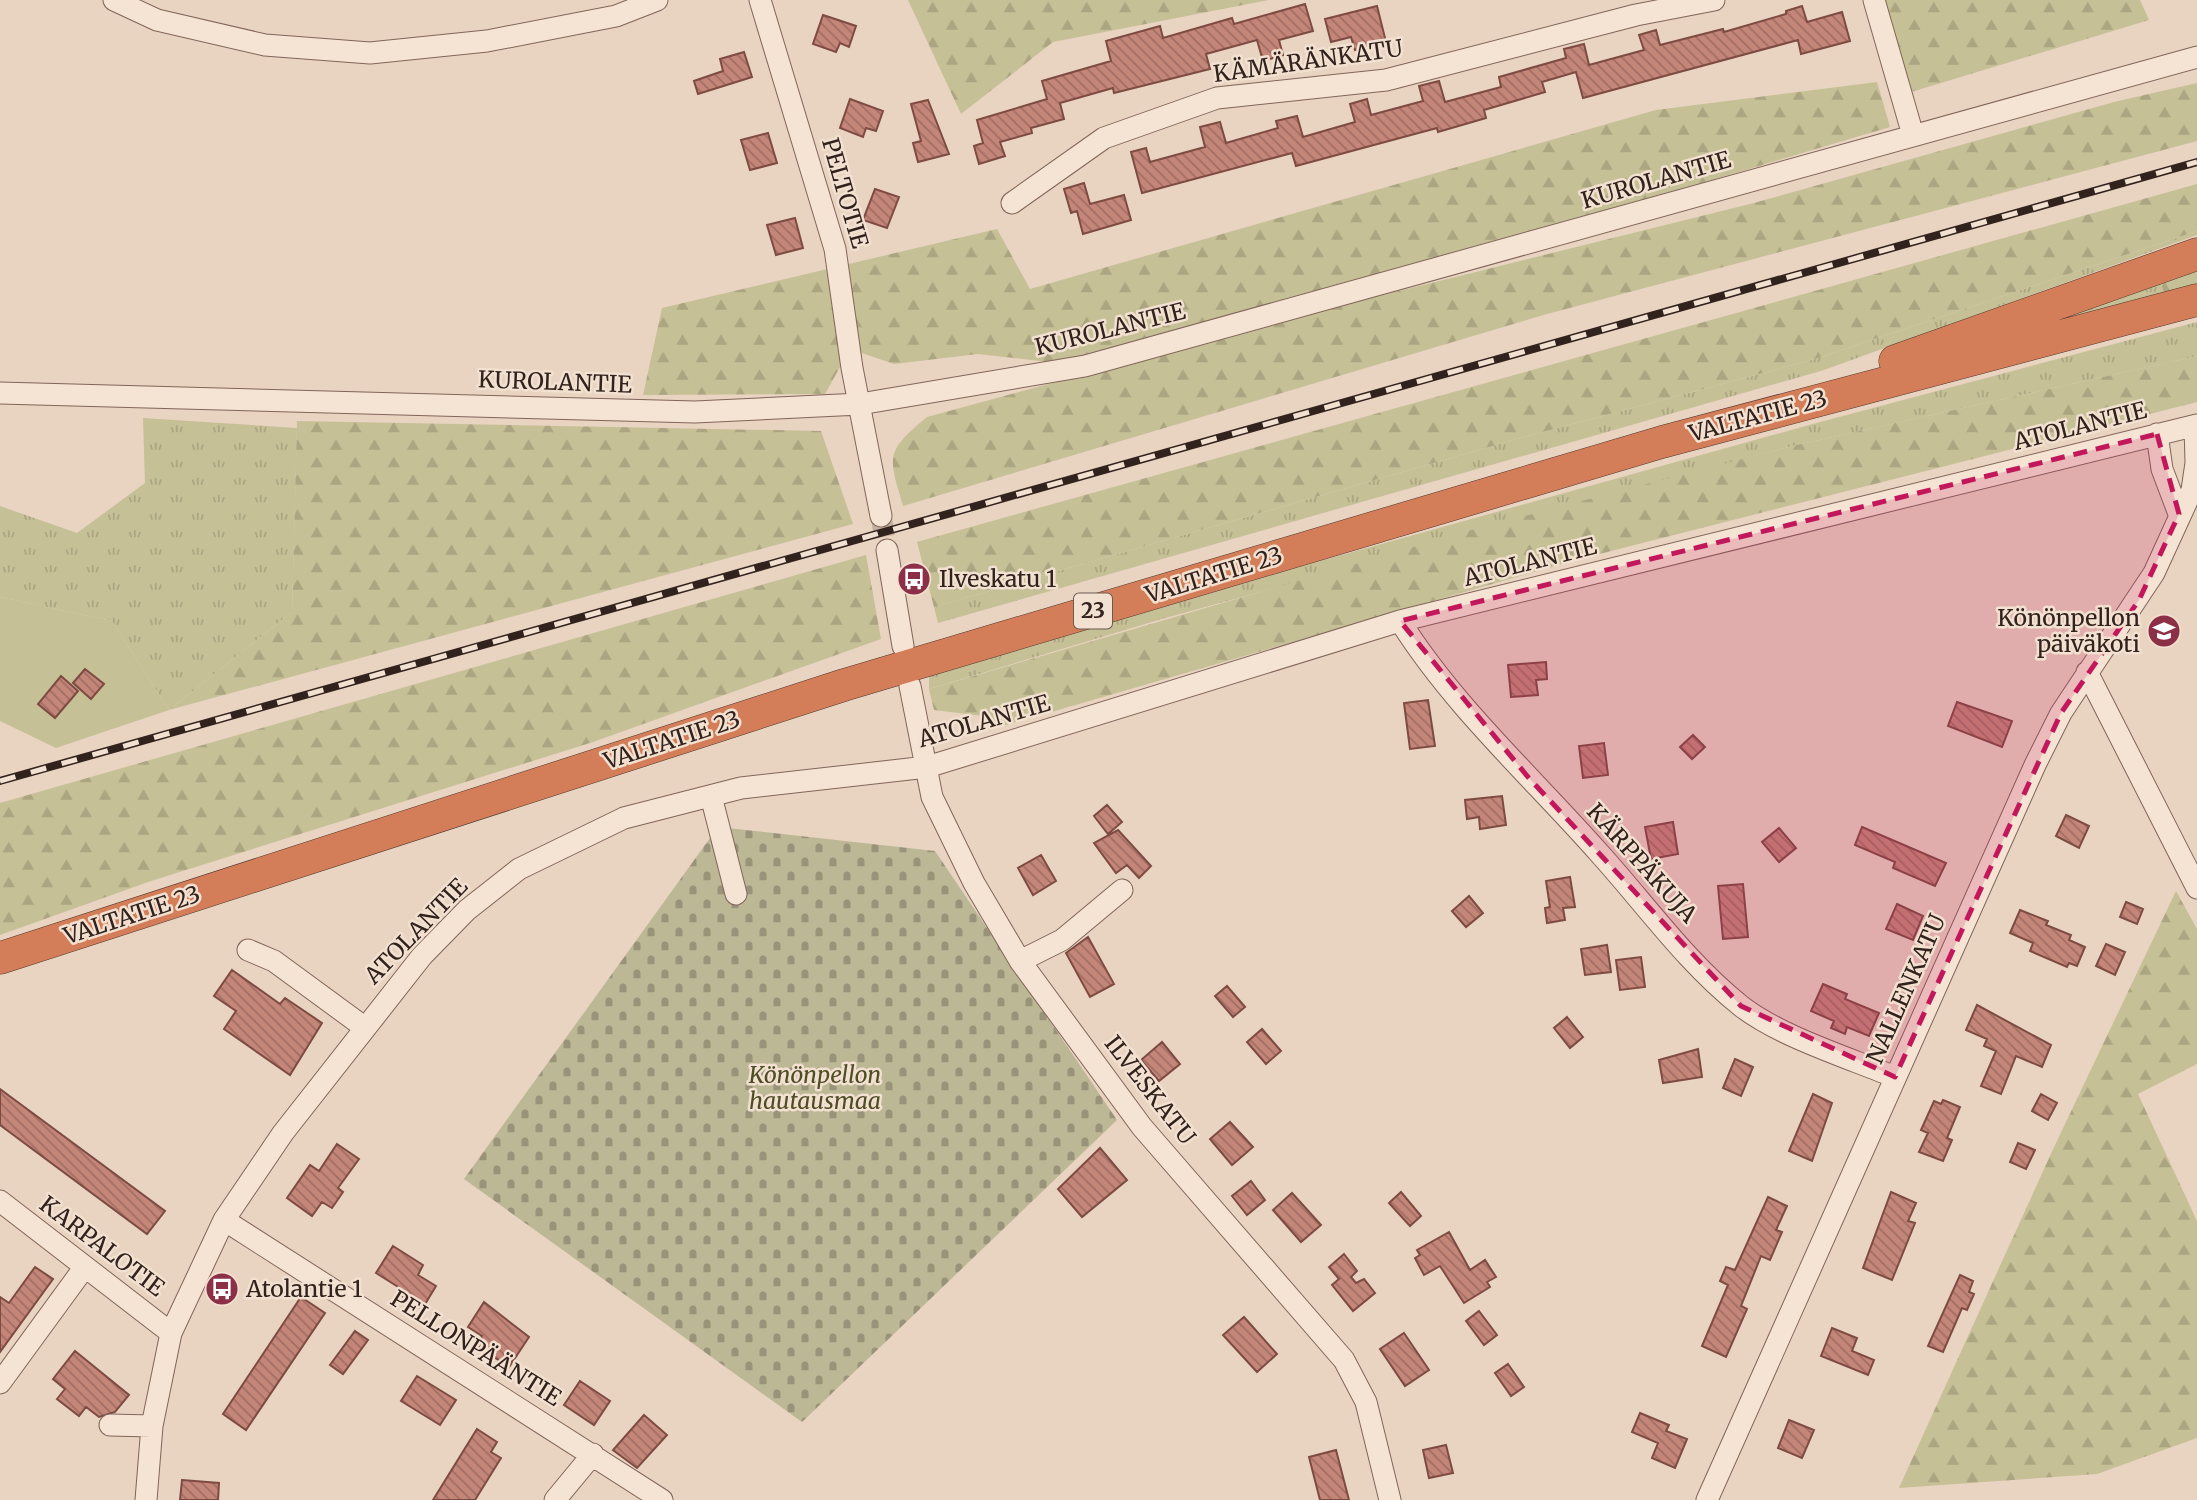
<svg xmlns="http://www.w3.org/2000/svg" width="2197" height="1500" font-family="Merriweather,serif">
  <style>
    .grass { fill: url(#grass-tufts) }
    .forest { fill: url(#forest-firs) }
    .cemetery { fill: url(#cemetery-stones) }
    .green { fill: #c6c096 }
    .building { fill: url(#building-back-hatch); stroke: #7e4b42; stroke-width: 2 }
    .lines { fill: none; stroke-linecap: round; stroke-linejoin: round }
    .minor-tunnel { stroke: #c4b0a0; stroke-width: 21; stroke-dasharray: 21 10; stroke-linecap: butt }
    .minor-casing { stroke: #81655a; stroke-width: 23 }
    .highway-casing { stroke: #4f362e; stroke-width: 33 }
    .minor { stroke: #f5e3d3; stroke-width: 21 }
    .highway { stroke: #d37e58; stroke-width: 32 }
    .rail-casing { stroke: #32221d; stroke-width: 8 }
    .rail { stroke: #f2e0d0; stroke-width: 5; stroke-dasharray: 16; stroke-linecap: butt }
    .marked { fill: #c2185b; fill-opacity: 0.2; stroke: #c2185b; stroke-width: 5; stroke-dasharray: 14 9; stroke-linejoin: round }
    .labels { text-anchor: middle; stroke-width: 5; stroke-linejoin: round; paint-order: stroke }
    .shield { fill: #f2e0d0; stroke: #6c5b53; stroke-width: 2 }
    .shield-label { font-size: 21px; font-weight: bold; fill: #32221d }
    .street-label { font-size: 23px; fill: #32221d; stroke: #f2e0d0 }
    .poi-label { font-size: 23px; fill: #32221d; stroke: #f2e0d0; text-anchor: start }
    .park-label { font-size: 23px; font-style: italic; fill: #4d4d26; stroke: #f2e0d0 }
  </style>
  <defs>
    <pattern id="grass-tufts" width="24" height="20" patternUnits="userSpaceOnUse" patternTransform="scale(1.75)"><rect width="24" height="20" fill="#c6c096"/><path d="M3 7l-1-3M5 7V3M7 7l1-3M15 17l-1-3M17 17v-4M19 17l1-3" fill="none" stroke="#aba581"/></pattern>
    <pattern id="forest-firs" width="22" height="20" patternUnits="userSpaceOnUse" patternTransform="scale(1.75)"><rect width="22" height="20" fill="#c6c096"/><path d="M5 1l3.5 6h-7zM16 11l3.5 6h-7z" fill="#aba581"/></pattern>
    <pattern id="cemetery-stones" width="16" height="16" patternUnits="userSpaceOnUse" patternTransform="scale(1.75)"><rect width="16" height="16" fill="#bcb795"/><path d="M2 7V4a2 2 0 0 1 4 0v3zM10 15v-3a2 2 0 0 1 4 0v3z" fill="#999479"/></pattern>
    <pattern id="building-back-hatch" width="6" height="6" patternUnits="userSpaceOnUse" patternTransform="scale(1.75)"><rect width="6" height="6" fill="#c5867a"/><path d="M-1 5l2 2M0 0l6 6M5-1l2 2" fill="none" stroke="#a16d63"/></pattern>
  </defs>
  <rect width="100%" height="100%" fill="#e9d3c1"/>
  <path class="grass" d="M2197 231V235L1824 370 938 623 934 607 1517 439 1815 359Z
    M2160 281 2165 295 1961 349Z
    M2197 322V356L1792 446 1162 619 929 689V676L1313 563 1809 425Z
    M143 418 297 428 292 612 169 710 112 621 0 597V506L77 533 145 483Z"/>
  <path class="forest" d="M908 0H1269L1053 42 961 114Z
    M1885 0H2140L2149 20 1908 93Z
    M1877 82 1890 127 1085 366 978 354 894 364 850 349 825 394 643 395 662 308 997 229 1030 289 1656 110Z
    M2197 83V141L1547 314 903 506C888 455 885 452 927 417L1298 316 1754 203 2114 102Z
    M2197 184V231L1815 359 1517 439 934 607 917 542Z
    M2197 268V287L2165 295 2160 281Z
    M2197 356V402L1572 561 989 730 983 716 934 710 929 689 1471 530 1792 446Z
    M297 421 821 431 853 524 169 710 292 612Z
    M866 555 881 639 593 742 151 881 0 935V803Z
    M2176 891 2197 929V1064L2138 1094 2197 1221V1438L2097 1474 1899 1488 2055 1145Z"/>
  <path class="cemetery" d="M718 827 935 851 1117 1120 802 1422 464 1179Z"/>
  <path class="green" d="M0 597 112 621 169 710 56 748 0 721Z"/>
  <path class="building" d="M1305 4 1313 31 1279 40 1283 55 1263 61 1257 40 1206 54 1210 69 1114 93 1113 88 1060 103 1064 119 1031 128 1032 133 1000 142 1005 156 979 164 974 146 983 143 977 120 1047 99 1042 81 1111 61 1106 41 1160 26 1163 38 1232 18 1234 24Z
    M1377 6 1386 42 1355 50 1351 37 1331 42 1325 19Z
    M1802 6 1807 22 1842 12 1850 41 1801 54 1798 40 1583 98 1576 72 1542 82 1545 92 1484 110 1486 118 1438 132 1437 128 1296 166 1292 153 1142 193 1131 152 1146 148 1150 162 1205 147 1200 127 1220 122 1226 143 1278 128 1276 121 1297 116 1303 137 1355 122 1350 104 1367 99 1371 115 1423 101 1419 86 1439 81 1445 102 1501 87 1499 77 1566 58 1564 49 1584 44 1589 65 1644 50 1639 35 1656 30 1660 45 1723 29 1724 32 1786 14V11Z
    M823 15 856 26 849 47 840 43 836 52 813 44Z
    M744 52 752 77 698 94 694 81 723 71 720 59Z
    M850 99 883 111 876 131 866 128 863 137 840 128Z
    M928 100 949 154 918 162 913 143 921 141 911 104Z
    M768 133 777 163 750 170 741 140Z
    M1084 183 1090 204 1124 195 1131 220 1083 234 1077 211 1071 213 1064 189Z
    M875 189 899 197 887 228 863 220Z
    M795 218 803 248 776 255 767 225Z
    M1546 662 1547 679 1536 680 1538 695 1511 697 1508 665Z
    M85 669 104 684 91 699 73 683Z
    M61 676 78 691 55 718 38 704Z
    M1428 700 1435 746 1410 749 1404 703Z
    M1957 702 2012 721 2002 747 1948 726Z
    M1693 735 1705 747 1692 759 1680 747Z
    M1604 743 1608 775 1583 778 1579 746Z
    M1502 796 1506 825 1480 829 1479 817 1467 819 1465 800Z
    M1107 805 1122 822 1108 834 1094 816Z
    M2066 815 2089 826 2079 848 2056 836Z
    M1673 822 1678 854 1651 859 1645 827Z
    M1862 827 1946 863 1935 886 1893 868 1895 862 1855 845Z
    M1779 828 1796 848 1779 862 1762 842Z
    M1118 830 1151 866 1139 878 1127 865 1116 873 1094 843Z
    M1041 855 1056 881 1033 895 1018 868Z
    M1570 877 1575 907 1563 908 1565 920 1547 923 1545 908 1550 907 1546 881Z
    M1743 884 1748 937 1723 939 1718 886Z
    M1469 896 1483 913 1466 927 1452 911Z
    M2126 902 2143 909 2137 924 2120 917Z
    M1897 904 1923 916 1913 940 1886 929Z
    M2020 910 2048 921 2046 925 2071 935 2069 940 2085 947 2077 966 2069 963 2067 967 2030 951 2033 943 2010 933Z
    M1088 937 1114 984 1090 997 1066 953Z
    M2106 944 2125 952 2115 975 2096 966Z
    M1607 945 1611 972 1585 975 1581 949Z
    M1641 957 1645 987 1620 990 1616 960Z
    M232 970 280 1004 285 998 322 1023 290 1075 224 1029 236 1011 214 996Z
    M1823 984 1847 994 1845 999 1879 1013 1869 1036 1847 1027 1845 1034 1831 1028 1834 1021 1811 1011Z
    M1227 986 1245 1007 1233 1017 1215 996Z
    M1977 1005 2051 1045 2042 1067 2016 1056 2001 1094 1981 1086 1996 1051 1984 1046 1987 1039 1966 1030Z
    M1567 1017 1583 1037 1570 1048 1554 1028Z
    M1262 1029 1281 1051 1266 1064 1247 1042Z
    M1162 1042 1180 1064 1159 1081 1141 1060Z
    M1698 1049 1702 1077 1663 1083 1659 1060Z
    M1735 1059 1753 1067 1741 1096 1723 1088Z
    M0 1089 165 1211 147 1234 0 1125Z
    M1813 1094 1832 1103 1812 1161 1789 1151Z
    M2041 1094 2057 1103 2048 1120 2032 1111Z
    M1943 1100 1960 1107 1947 1138 1952 1140 1943 1161 1919 1152 1928 1133 1921 1130 1934 1101 1941 1104Z
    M1230 1122 1253 1147 1232 1165 1210 1139Z
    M2018 1143 2035 1150 2026 1169 2010 1162Z
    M337 1144 359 1159 338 1188 343 1192 332 1208 322 1202 312 1216 287 1198 310 1165 319 1171Z
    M1100 1148 1127 1180 1082 1217 1058 1189Z
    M1251 1181 1265 1200 1247 1215 1232 1196Z
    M1401 1192 1421 1216 1410 1226 1389 1203Z
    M1891 1192 1916 1203 1908 1221 1915 1223 1892 1280 1863 1268Z
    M1292 1193 1321 1225 1301 1242 1273 1210Z
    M1768 1197 1787 1206 1776 1230 1782 1232 1770 1260 1761 1256 1741 1306 1747 1309 1726 1357 1702 1346 1728 1285 1720 1281 1726 1267 1735 1270Z
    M1449 1232 1470 1270 1485 1260 1496 1277 1487 1282 1490 1287 1464 1303 1440 1266 1424 1275 1415 1258 1420 1255 1417 1250Z
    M393 1246 423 1265 418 1275 436 1286 422 1309 400 1295 403 1290 376 1273Z
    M1344 1254 1357 1271 1351 1277 1356 1283 1364 1279 1375 1293 1353 1311 1332 1285 1339 1279 1329 1267Z
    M35 1267 53 1279 0 1352V1297L9 1303Z
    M1960 1275 1973 1281 1969 1292 1974 1294 1967 1310 1962 1308 1943 1352 1928 1346Z
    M301 1297 325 1313 246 1430 223 1414Z
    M484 1302 529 1337 509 1367 476 1345 482 1336 468 1327Z
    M1479 1311 1497 1335 1484 1345 1466 1321Z
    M1244 1317 1277 1354 1257 1372 1223 1335Z
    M1832 1328 1857 1338 1852 1351 1874 1360 1868 1375 1821 1356Z
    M355 1331 368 1340 343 1374 330 1365Z
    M1404 1333 1429 1370 1405 1386 1380 1349Z
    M75 1351 129 1395 115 1412 99 1417 86 1407 79 1416 57 1399 65 1389 53 1379Z
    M1508 1364 1524 1387 1511 1396 1495 1373Z
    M417 1376 456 1400 440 1425 401 1401Z
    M580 1381 610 1401 594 1425 564 1405Z
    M1640 1413 1669 1425 1666 1431 1687 1439 1675 1468 1652 1458 1658 1443 1632 1432Z
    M644 1415 667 1435 637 1468 613 1450Z
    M1789 1420 1814 1430 1802 1458 1778 1448Z
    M477 1429 497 1442 491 1452 501 1458 475 1500H433Z
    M1446 1445 1453 1473 1429 1478 1423 1450Z
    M1336 1450 1349 1500H1320L1309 1457Z
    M182 1480 219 1483 218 1500H180Z"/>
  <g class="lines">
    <path class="minor-tunnel" d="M881 516 887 550"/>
    <defs>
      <path id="minor" d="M114 0 157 20 265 45 370 53 487 41 616 16 657 0
        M760 0 835 249 852 368 881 516
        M1874 0 1913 135
        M1012 203 1104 138 1217 98 1386 80 1636 15 1714 0
        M0 393 695 412 860 404 1085 366 2197 57
        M2157 434 2162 469 2179 514
        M887 550 903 646
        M1400 621C1454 707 1533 778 1600 854 1646 905 1687 963 1741 1006 1779 1036 1849 1058 1895 1077
        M2087 672 2197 888
        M910 686 932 797 974 883 1020 961 1142 1127 1344 1360 1366 1402 1390 1500
        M711 796 736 894
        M248 950 274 961 364 1027
        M1020 961 1062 940 1122 890
        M0 1201 171 1333
        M224 1220 662 1500
        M0 1383 84 1268
        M110 1425 152 1426
        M146 1500 152 1426 171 1333 224 1220 283 1133 422 956 467 910 519 869 624 818 741 788 927 767 1400 621 2197 425
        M555 1500 593 1454
        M1707 1500 2035 765 2061 713 2154 573 2192 490 2196 463 2195 426"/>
      <path id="highway" d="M1895 361 2197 254
        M0 958 844 685 1662 442 2197 300"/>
    </defs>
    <use href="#minor" class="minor-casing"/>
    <use href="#highway" class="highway-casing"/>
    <use href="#minor" class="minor"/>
    <use href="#highway" class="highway"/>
    <defs>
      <path id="rail" d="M0 781 2197 162"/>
    </defs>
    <use href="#rail" class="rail-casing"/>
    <use href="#rail" class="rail"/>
  </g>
  <path class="marked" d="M2157 434 2179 514 2139 600 2061 713 1895 1077 1741 1006 1528 777 1400 621Z"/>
  <defs>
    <symbol id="bus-disc" viewBox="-11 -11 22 22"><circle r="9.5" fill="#8b3047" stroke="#f2e0d0"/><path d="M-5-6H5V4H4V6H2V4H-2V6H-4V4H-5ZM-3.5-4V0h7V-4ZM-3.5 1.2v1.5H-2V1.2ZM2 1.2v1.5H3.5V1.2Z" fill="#fff"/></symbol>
    <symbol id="school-disc" viewBox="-11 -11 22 22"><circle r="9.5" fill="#8b3047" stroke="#f2e0d0"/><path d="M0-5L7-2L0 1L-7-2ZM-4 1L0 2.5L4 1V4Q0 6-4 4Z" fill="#fff"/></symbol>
  </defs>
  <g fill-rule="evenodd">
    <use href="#bus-disc" x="895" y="560" width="38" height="38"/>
    <use href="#school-disc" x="2145" y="612" width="38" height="38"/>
    <use href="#bus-disc" x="203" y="1270" width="38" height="38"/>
  </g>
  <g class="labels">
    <rect class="shield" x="1074" y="593.5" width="38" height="35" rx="5"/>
    <g class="shield-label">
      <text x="1093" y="618">23</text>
    </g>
    <g class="street-label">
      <text transform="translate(1308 61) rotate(-8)" y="8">KÄMÄRÄNKATU</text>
      <text transform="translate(1656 180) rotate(-16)" y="8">KUROLANTIE</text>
      <text transform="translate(845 193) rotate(74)" y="8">PELTOTIE</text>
      <text transform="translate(1110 329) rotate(-14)" y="8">KUROLANTIE</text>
      <text transform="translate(555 382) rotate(2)" y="8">KUROLANTIE</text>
      <text transform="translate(1758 416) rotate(-15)" y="8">VALTATIE 23</text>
      <text transform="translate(2080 426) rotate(-14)" y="8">ATOLANTIE</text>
      <text transform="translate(1530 562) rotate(-14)" y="8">ATOLANTIE</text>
      <text transform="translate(1214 575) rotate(-17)" y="8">VALTATIE 23</text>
      <text transform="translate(984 721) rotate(-16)" y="8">ATOLANTIE</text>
      <text transform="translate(672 740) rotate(-18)" y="8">VALTATIE 23</text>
      <text transform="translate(1642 863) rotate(48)" y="8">KÄRPPÄKUJA</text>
      <text transform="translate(132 915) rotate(-18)" y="8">VALTATIE 23</text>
      <text transform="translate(416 931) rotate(-46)" y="8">ATOLANTIE</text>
      <text transform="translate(1906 989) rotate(-66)" y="8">NALLENKATU</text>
      <text transform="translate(1150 1090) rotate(52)" y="8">ILVESKATU</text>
      <text transform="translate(102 1246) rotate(37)" y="8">KARPALOTIE</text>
      <text transform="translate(476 1348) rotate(32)" y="8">PELLONPÄÄNTIE</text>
    </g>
    <g class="poi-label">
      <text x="939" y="587">Ilveskatu 1</text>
      <text x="2140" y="626" text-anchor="end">Könönpellon<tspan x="2140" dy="26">päiväkoti</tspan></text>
      <text x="246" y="1297">Atolantie 1</text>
    </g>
    <g class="park-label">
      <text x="815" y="1083">Könönpellon<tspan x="815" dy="26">hautausmaa</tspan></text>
    </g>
  </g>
</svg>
